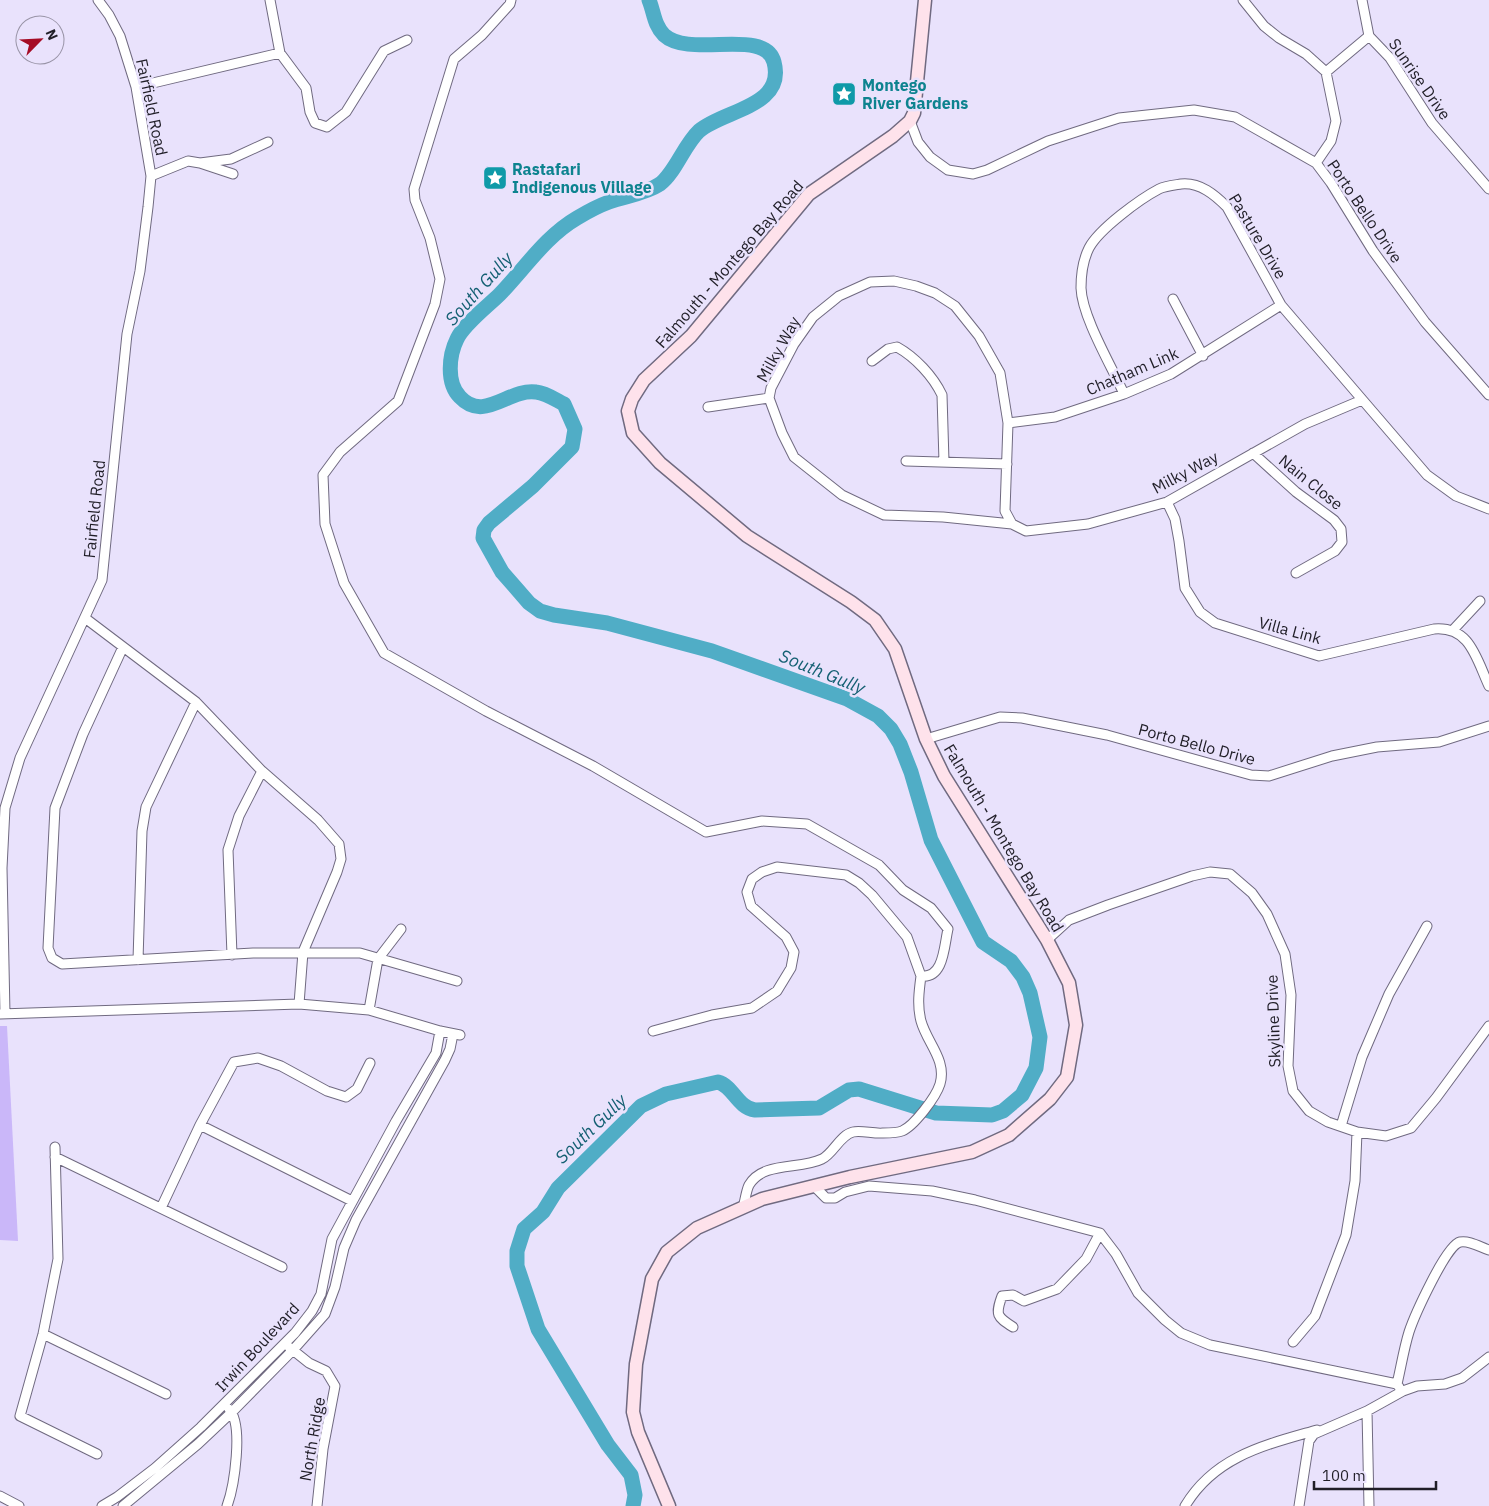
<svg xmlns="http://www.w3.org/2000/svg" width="1489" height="1506" font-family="'IBM Plex Sans',sans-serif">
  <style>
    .green { fill: #cab7f9 }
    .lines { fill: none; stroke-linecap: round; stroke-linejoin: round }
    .river { stroke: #50adc6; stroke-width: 15 }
    .minor-casing { stroke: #706a80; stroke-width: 11 }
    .secondary-casing { stroke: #706a80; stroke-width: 15 }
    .minor { stroke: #fff; stroke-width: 9 }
    .secondary { stroke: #fee2eb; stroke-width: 12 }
    .labels { text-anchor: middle; stroke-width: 5; stroke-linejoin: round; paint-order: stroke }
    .street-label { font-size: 16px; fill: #201e27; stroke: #e9e2fc }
    .culture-label { font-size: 16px; font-weight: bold; fill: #0d838f; stroke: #e9e2fc; text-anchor: start }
    .water-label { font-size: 18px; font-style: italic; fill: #156073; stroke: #e9e2fc }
  </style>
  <rect width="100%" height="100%" fill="#e9e2fc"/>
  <path class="green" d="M0 1026H7L18 1241 0 1240Z"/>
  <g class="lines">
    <path class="river" d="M633 1506 635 1495 631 1475 608 1445 538 1329 517 1266V1251L524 1229 543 1212 558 1188 641 1106 666 1094 718 1082C733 1086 738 1108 755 1110L819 1108 849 1090 859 1089 936 1113 992 1115 1003 1111 1022 1095 1036 1068 1040 1037 1030 993 1023 977 1011 961 983 942 931 840 911 772 900 744 891 729 878 716 847 699 712 651 607 623 554 615 540 611 529 603 502 572 483 538 484 530 489 523 533 486 572 447 575 429 564 404C556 400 546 393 536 392 509 388 484 423 460 397 446 383 449 355 457 339 464 324 488 306 500 294 525 268 546 236 577 218 587 212 598 206 609 202 625 196 645 194 660 184 675 173 684 145 699 131 723 110 786 107 774 62 765 27 690 59 664 35 654 25 654 12 649 0"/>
    <defs>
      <path id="minor" d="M511 0 510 4 482 35 454 59 414 189 415 200 430 238 440 279 435 304 398 401 340 452 323 475 325 524 344 583 384 653 486 711 593 766 706 832 762 821 807 824 879 865 903 890 931 908 948 929C944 946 944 979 921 976L907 937 872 895 859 883 846 875 777 867 762 872 752 879 747 892 751 906 786 937 794 952 791 968 777 991 752 1008 712 1015 653 1031
        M1243 0 1264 26 1279 38 1306 54 1326 72
        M1362 0 1369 36
        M1369 36 1390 58 1432 123 1489 189
        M280 53 306 88 310 112 315 123 327 127 346 112 384 51 407 40
        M1326 72 1369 36
        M136 87 280 53 270 0
        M910 121 918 142 930 157 948 170 973 174 987 170 1048 141 1119 118 1194 110 1235 117 1316 163 1331 183 1373 251 1425 322 1489 395
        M200 163 233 174
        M1316 163 1331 141 1336 121 1326 72
        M151 176 188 161 200 163 231 159 268 142
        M1173 299 1203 356
        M872 361 888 349 897 347C915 357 933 376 942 395L944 462
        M1124 394C1112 367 1082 317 1081 288 1081 275 1083 260 1089 248 1099 229 1140 199 1159 189 1165 186 1175 185 1181 184 1200 182 1215 195 1227 207L1281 305 1427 475 1456 496 1489 509
        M708 407 769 398
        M1008 423 1055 417 1124 394 1171 374 1281 305
        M1253 453 1296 492 1334 520 1341 529 1342 542 1335 551 1296 573
        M906 461 1007 464
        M1167 502 1175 519 1179 541 1185 588 1200 612 1215 623 1319 656 1434 629C1470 626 1476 658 1489 686
        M1012 524 943 517 884 515 842 495 794 457 782 433 769 398 771 388 794 344 813 317 839 296 870 282 894 281 916 286 935 293 955 306 979 336 1000 373 1008 423 1005 511 1012 524 1026 531 1088 524 1167 502 1305 424 1362 400
        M85 618 196 702 262 771 318 820 339 844 341 859 337 872 303 952 299 1004
        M1453 630 1480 601
        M123 647 83 734 55 808 48 948 52 958 62 964 253 953H360L457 981
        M926 739 1000 717 1022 718 1107 735 1251 775 1269 776 1332 756 1377 747 1439 742 1489 726
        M1047 940 1069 920 1108 905 1192 876 1210 872 1230 874 1252 893 1267 914 1285 954 1291 995 1288 1066 1293 1091 1309 1111 1328 1122 1357 1132 1386 1136 1411 1128 1436 1098 1489 1026
        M232 955 228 850 239 816 262 771
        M138 960 142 831 146 807 196 702
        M369 1010 378 959 401 929
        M0 1014 299 1004 369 1010 440 1031 460 1035
        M5 1014 2 868 5 808 20 758 102 580 127 334 140 271 148 207 151 176 136 87 120 36 109 15 98 0
        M200 1125 352 1201
        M1341 1126 1362 1057 1389 994 1427 926
        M55 1147 58 1259 43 1334 20 1416 97 1454
        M55 1157 282 1267
        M814 1186 826 1198H835L845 1192 869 1186 932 1191 975 1200 1100 1233 1116 1254 1138 1293 1165 1320 1181 1333 1210 1345 1397 1384
        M161 1208 200 1125 234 1062 258 1058 281 1066 327 1091 346 1097 357 1089 370 1063
        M743 1208C745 1201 746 1191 749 1185 763 1161 800 1170 822 1159 833 1154 840 1135 853 1132 861 1130 874 1134 883 1133 889 1133 897 1133 902 1131 914 1126 936 1097 940 1084 947 1060 927 1043 921 1021 917 1006 919 991 921 976
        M1013 1327C997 1317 995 1315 1002 1296L1013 1295 1024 1301 1057 1289 1086 1259 1100 1233
        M43 1334 166 1394
        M1293 1342 1315 1316 1346 1235 1355 1181 1357 1132
        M289 1347 309 1363 326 1371 335 1386 323 1449 317 1506
        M1399 1387 1397 1384C1401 1367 1404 1348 1409 1332 1414 1317 1446 1245 1460 1242 1469 1240 1480 1247 1489 1250
        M1367 1411 1369 1506
        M0 1496 19 1506
        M102 1506 117 1497 155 1468 201 1427 295 1333 312 1311 321 1294 332 1239 396 1121 436 1053 440 1031
        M123 1506 198 1444 232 1412 293 1350 325 1314 335 1287 344 1248 356 1220 445 1060 450 1049 453 1034
        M227 1506C234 1487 244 1425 229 1409
        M1185 1506C1215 1456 1265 1445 1317 1430
        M1299 1506 1309 1441 1314 1434 1367 1411 1403 1391 1417 1386 1445 1384 1462 1378 1489 1357"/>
      <path id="secondary" d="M669 1506 638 1432 633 1412 636 1364 652 1279 667 1252 697 1228 762 1199 850 1177 972 1152 1009 1135 1050 1099 1067 1077 1076 1025 1069 983 1047 940 944 776 926 739 895 649 875 620 851 602 747 536 660 463 633 433 628 411 632 399 644 380 691 336 809 194 893 136 910 121 914 113 916 92 925 0"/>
    </defs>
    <use href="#minor" class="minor-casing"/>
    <use href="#secondary" class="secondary-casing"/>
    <use href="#minor" class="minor"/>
    <use href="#secondary" class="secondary"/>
  </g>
  <defs>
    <symbol id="sight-square" viewBox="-11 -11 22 22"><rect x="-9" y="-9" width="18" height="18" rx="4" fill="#0f9aa8" stroke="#e9e2fc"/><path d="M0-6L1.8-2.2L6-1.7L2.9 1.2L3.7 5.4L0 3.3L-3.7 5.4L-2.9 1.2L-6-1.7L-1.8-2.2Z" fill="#fff"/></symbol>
  </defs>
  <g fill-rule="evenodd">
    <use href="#sight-square" x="830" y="80" width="28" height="28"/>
    <use href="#sight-square" x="481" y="164" width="28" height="28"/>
  </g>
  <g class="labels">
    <g class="street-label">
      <text transform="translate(1420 79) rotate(55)" y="6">Sunrise Drive</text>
      <text transform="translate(152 107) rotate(78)" y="6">Fairfield Road</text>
      <text transform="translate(1365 211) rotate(56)" y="6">Porto Bello Drive</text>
      <text transform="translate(1258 236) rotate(59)" y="6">Pasture Drive</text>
      <text transform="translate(729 264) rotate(-49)" y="6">Falmouth - Montego Bay Road</text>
      <text transform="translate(778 349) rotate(-61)" y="6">Milky Way</text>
      <text transform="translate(1132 371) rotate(-23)" y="6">Chatham Link</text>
      <text transform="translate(1185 472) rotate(-28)" y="6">Milky Way</text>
      <text transform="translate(1311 482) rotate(39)" y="6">Nain Close</text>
      <text transform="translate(94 509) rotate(-84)" y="6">Fairfield Road</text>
      <text transform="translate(1290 630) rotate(15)" y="6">Villa Link</text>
      <text transform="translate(1197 744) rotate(15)" y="6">Porto Bello Drive</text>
      <text transform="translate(1004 838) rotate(59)" y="6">Falmouth - Montego Bay Road</text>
      <text transform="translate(1273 1021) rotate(-92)" y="6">Skyline Drive</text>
      <text transform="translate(257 1347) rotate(-47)" y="6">Irwin Boulevard</text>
      <text transform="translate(312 1439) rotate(-80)" y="6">North Ridge</text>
    </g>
    <g class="culture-label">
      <text x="862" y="91">Montego<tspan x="862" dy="18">River Gardens</tspan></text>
      <text x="512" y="175">Rastafari<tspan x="512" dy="18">Indigenous Village</tspan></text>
    </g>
    <g class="water-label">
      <text transform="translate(479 289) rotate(-48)" y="6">South Gully</text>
      <text transform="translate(822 672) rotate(22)" y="6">South Gully</text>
      <text transform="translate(591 1129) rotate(-44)" y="6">South Gully</text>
    </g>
  </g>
  <g transform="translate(40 40) rotate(66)"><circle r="24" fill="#e9e2fc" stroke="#9994a7"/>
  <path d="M0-4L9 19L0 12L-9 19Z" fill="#a50b25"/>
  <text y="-8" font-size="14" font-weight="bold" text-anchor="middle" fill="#201e27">N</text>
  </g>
  <path d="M1314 1481v8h122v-8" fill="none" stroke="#201e27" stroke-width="2.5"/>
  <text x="1322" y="1481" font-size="15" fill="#201e27" stroke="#e9e2fc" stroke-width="4" paint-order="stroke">100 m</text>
</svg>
